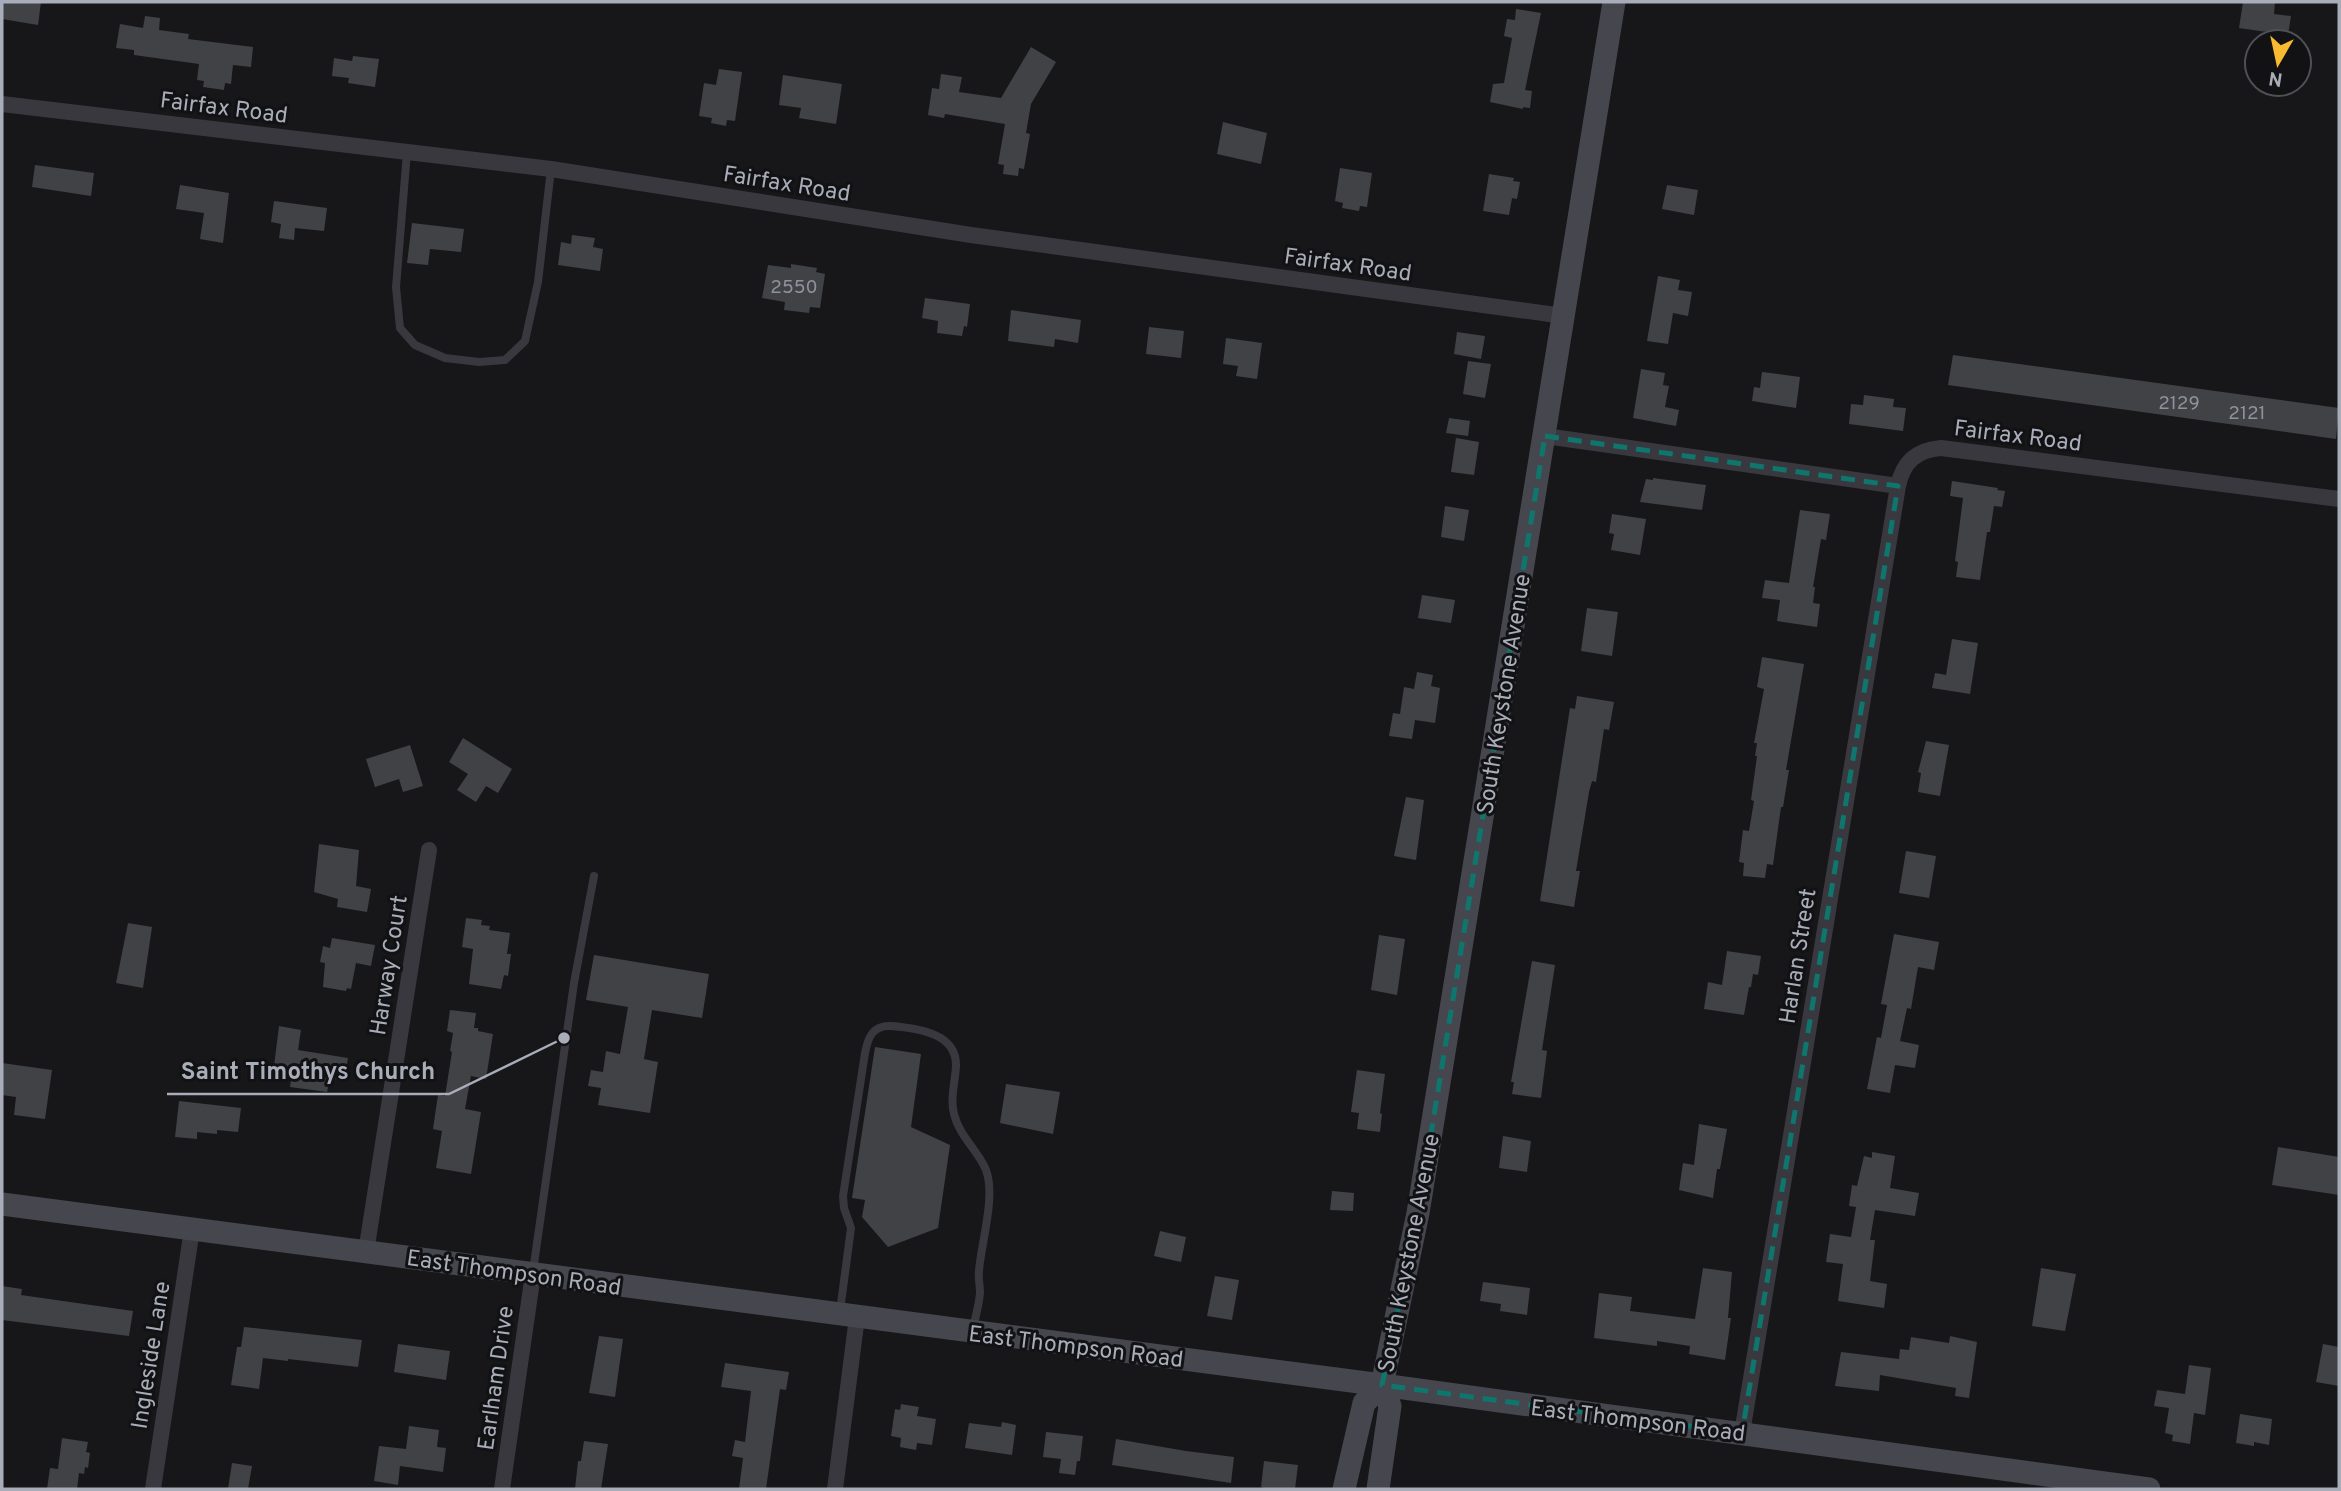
<svg xmlns="http://www.w3.org/2000/svg" width="2341" height="1491" font-family="Overpass,sans-serif">
  <style>
    .building { fill: #414246 }
    .lines { fill: none; stroke-linecap: round; stroke-linejoin: round }
    .service { stroke: #38383e; stroke-width: 8 }
    .minor { stroke: #38383e; stroke-width: 16 }
    .secondary { stroke: #46474e; stroke-width: 23 }
    .marked { fill: none; stroke: #0f766e; stroke-width: 5; stroke-dasharray: 14 9; stroke-linejoin: round }
    .labels { text-anchor: middle; stroke-width: 6; stroke-linejoin: round; paint-order: stroke }
    .number-label { font-size: 19px; fill: #8e929c }
    .street-label { font-size: 23px; fill: #a8adb9; stroke: #121214 }
    .leader { fill: none; stroke: #a8adb9; stroke-width: 2.5 }
    .callout-dot { fill: #a8adb9; stroke: #121214; stroke-width: 2.5 }
    .callout-label { font-size: 24px; text-anchor: middle; font-weight: bold; fill: #a8adb9; stroke: #121214; stroke-width: 6; stroke-linejoin: round; paint-order: stroke }
  </style>
  <rect width="100%" height="100%" fill="#171719"/>
  <path class="building" d="M2 2H41L38 25 2 19Z
    M2243 2H2275L2274 14 2291 16 2288 35 2239 28Z
    M1516 9 1541 13 1525 90 1532 91 1530 108 1523 107V109L1490 102 1493 84 1504 83 1512 38 1504 36 1507 19 1515 20Z
    M145 16 160 18 159 30 189 34 188 39 253 47 251 67 233 65 231 84 225 83 224 90 203 87 204 81 197 80 199 64 134 55V50L116 48 120 24 143 28Z
    M1031 47 1056 62 1031 104 1026 133 1030 134 1024 169 1019 168 1018 176 1003 174 1004 165 998 164 1005 124 945 114 944 118 928 115 932 88 939 89 941 74 962 77 959 92 1001 98Z
    M353 56 379 59 375 87 348 83 349 78 332 76 334 58 352 61Z
    M719 69 742 72 735 121 727 120 726 126 711 123 712 118 699 116 704 83 716 85Z
    M783 75 842 84 836 124 799 118 801 108 779 105Z
    M1223 122 1267 133 1261 164 1217 154Z
    M35 165 94 173 91 196 32 187Z
    M1340 168 1372 173 1367 207 1360 206 1359 211 1342 208 1343 203 1335 201Z
    M1489 174 1514 178 1513 181 1520 182 1517 199 1512 198 1509 215 1483 211Z
    M180 185 229 193 223 243 200 239 204 213 176 209Z
    M1667 185 1698 190 1694 215 1662 209Z
    M274 201 327 208 324 231 295 228 294 240 279 238 281 224 271 222Z
    M412 223 464 229 461 252 430 249 428 265 407 263Z
    M572 235 595 238 593 247 603 249 600 271 558 265 561 242 571 244Z
    M791 264 817 268 816 272 825 274 820 308 810 307 809 313 784 310 785 302 762 298 768 265 791 268Z
    M1658 276 1680 280 1678 290 1692 292 1688 316 1673 313 1668 344 1647 341Z
    M925 298 970 304 967 327 964 326 962 336 937 333 938 321 922 318Z
    M1011 310 1081 320 1078 343 1055 339 1054 347 1008 341Z
    M1149 327 1184 331 1181 358 1146 354Z
    M1457 332 1485 336 1481 359 1454 354Z
    M1226 338 1262 343 1257 379 1236 376 1238 366 1223 364Z
    M1953 355 2339 408 2336 439 1948 385Z
    M1468 361 1491 364 1485 398 1463 394Z
    M1641 369 1665 373 1663 385 1669 386 1665 407 1679 410 1676 426 1633 418Z
    M1762 372 1800 377 1796 408 1752 401 1754 387 1760 388Z
    M1864 395 1894 399 1893 407 1906 408 1903 431 1849 424 1851 404 1863 405Z
    M1449 418 1470 421 1468 436 1446 433Z
    M1456 438 1479 442 1474 475 1451 472Z
    M1653 478 1706 485 1702 510 1640 502 1646 479 1653 480Z
    M1952 481 1998 488 1997 490 2005 491 2002 507 1994 506 1990 532H1987L1980 580 1956 577 1958 562 1955 561 1963 498 1950 496Z
    M1445 506 1469 510 1464 541 1441 537Z
    M1800 510 1830 514 1826 540 1821 539 1813 587H1815L1813 603 1820 604 1817 627 1777 621 1780 600 1762 598 1765 580 1789 583Z
    M1612 514 1646 519 1640 555 1611 550 1614 534 1609 533Z
    M1422 595 1455 600 1451 623 1418 618Z
    M1587 608 1618 612 1612 656 1581 651Z
    M1952 639 1978 643 1970 694 1932 688 1935 673 1946 675Z
    M1762 657 1804 664 1786 770H1789L1783 807H1781L1773 865 1767 864 1765 878 1743 876 1744 863 1739 862 1743 830 1749 831 1754 801 1751 800 1757 756H1755L1757 743H1754L1764 689 1757 687Z
    M1417 672 1433 675 1431 686 1440 688 1435 723 1415 720 1412 739 1389 736 1393 713 1400 714 1404 687 1414 689Z
    M1577 696 1614 702 1609 730 1604 729 1596 782 1592 781 1589 792 1576 871H1580L1574 907 1540 901 1570 708 1575 709Z
    M463 738 512 769 498 793 486 786 476 802 457 790 468 774 449 762Z
    M1926 741 1949 745 1940 796 1918 792 1921 773 1918 772Z
    M410 745 423 786 403 792 399 779 375 787 366 759Z
    M1406 797 1424 800 1416 860 1394 856Z
    M319 844 359 850 356 886 371 889 367 912 337 907 338 899 314 892Z
    M1906 851 1936 856 1929 898 1899 893Z
    M466 918 482 920 481 925 490 926 489 930 510 933 507 954H511L508 976 504 975 501 989 469 984 473 949 462 947Z
    M128 923 152 927 143 988 116 983Z
    M1894 934 1939 942 1934 970 1918 967 1911 1009 1907 1008 1900 1041 1919 1045 1915 1068 1895 1065 1890 1093 1867 1089 1877 1037 1881 1038 1887 1005 1881 1004Z
    M1379 935 1405 939 1397 995 1371 990Z
    M332 938 375 945 371 966 356 963 351 989 347 988 346 991 323 987 325 963 320 962 323 946 330 948Z
    M1727 951 1761 956 1758 975 1753 974 1751 987H1749L1744 1015 1704 1009 1708 982 1722 985Z
    M594 955 709 974 702 1018 652 1010 644 1059 658 1062 650 1113 598 1105 601 1088 588 1086 591 1070 603 1072 606 1051 620 1054 628 1007 586 1000Z
    M1532 961 1555 965 1542 1050 1547 1051 1541 1098 1512 1094 1514 1082H1511Z
    M450 1010 476 1013 474 1028H478V1031L493 1034 486 1079 471 1076 465 1109 481 1112 471 1174 436 1168 442 1131 433 1129 438 1095 445 1096 452 1052 450 1051 453 1033 447 1031Z
    M279 1026 301 1030 298 1050 348 1058 344 1081 330 1078 327 1092 290 1087 291 1080 273 1074Z
    M875 1047 921 1054 911 1127 950 1145 938 1228 888 1247 862 1217 865 1200 852 1198Z
    M2 1063 52 1070 45 1119 14 1115 16 1097 2 1095Z
    M1357 1070 1385 1074 1380 1113 1382 1114 1380 1132 1357 1129 1359 1113 1351 1112Z
    M1006 1084 1060 1092 1053 1134 1000 1123Z
    M179 1101 241 1108 238 1132 217 1130V1134L197 1132V1139L175 1137Z
    M1699 1124 1727 1129 1720 1169H1717L1713 1198 1679 1190 1683 1163 1694 1165Z
    M1503 1136 1531 1141 1527 1172 1499 1168Z
    M2278 1147 2339 1157V1195L2272 1185Z
    M1872 1152 1895 1156 1890 1188 1919 1193 1915 1216 1875 1210 1870 1240H1875L1870 1281 1887 1284 1884 1308 1838 1301 1843 1264 1826 1262 1830 1234 1851 1237 1856 1207 1849 1206 1852 1185 1857 1186 1864 1156 1872 1158Z
    M1332 1191 1354 1193 1353 1211 1330 1210Z
    M1160 1231 1186 1237 1181 1262 1154 1256Z
    M1703 1268 1732 1272 1728 1318H1731L1725 1360 1689 1354 1690 1346 1657 1341V1346L1594 1338 1599 1293 1632 1297 1630 1311 1695 1319Z
    M2041 1268 2076 1274 2065 1331 2032 1326Z
    M1215 1276 1239 1280 1232 1320 1207 1316Z
    M1483 1282 1530 1288 1527 1315 1500 1311 1501 1304 1480 1301Z
    M2 1286 22 1289 21 1295 133 1311 129 1336 2 1320Z
    M244 1327 362 1340 358 1367 288 1359V1361L263 1358 259 1389 231 1385 237 1347H241Z
    M599 1336 623 1339 615 1397 589 1393Z
    M1950 1336 1977 1342 1969 1398 1955 1396 1956 1388 1880 1375 1879 1391 1835 1386 1841 1352 1899 1359 1900 1349 1909 1350 1911 1337 1949 1343Z
    M398 1344 450 1351 446 1380 394 1372Z
    M2323 1344 2339 1347V1386L2316 1382Z
    M725 1363 789 1372 786 1390 780 1389 766 1489H739L743 1458 732 1456 735 1440 745 1442 751 1391 721 1387Z
    M2189 1365 2211 1368 2205 1415 2194 1413 2190 1444 2172 1441 2173 1435 2165 1433 2169 1408 2154 1406 2157 1390 2185 1394Z
    M901 1404 919 1407 917 1416 936 1419 932 1445 917 1443 916 1450 900 1447 901 1438 891 1436 895 1409 900 1410Z
    M2240 1414 2272 1419 2269 1445 2254 1442V1446L2236 1443Z
    M1002 1422 1016 1425 1012 1455 965 1448 969 1423 1001 1427Z
    M409 1426 439 1430 437 1447 446 1448 443 1472 400 1466 398 1485 374 1481 379 1446 406 1449Z
    M1046 1432 1083 1436 1080 1461H1077L1075 1475 1059 1473 1061 1459 1043 1457Z
    M62 1438 88 1442 86 1452 90 1453 88 1468 85 1467 84 1474 79 1473 77 1489H47L50 1468 58 1469Z
    M1116 1439 1186 1451 1234 1457 1231 1483 1112 1465Z
    M584 1441 608 1444 601 1489H575L578 1461H581Z
    M1264 1461 1298 1465 1295 1489H1266L1261 1487Z
    M232 1463 252 1466 248 1489H228Z"/>
  <g class="lines">
    <path class="service" d="M407 152 396 287 400 328 415 345 445 358 479 362 505 360 525 341 538 282 551 169
      M533 1271 574 983 594 876
      M840 1311 851 1228 844 1208 843 1196 865 1053C868 1037 873 1025 891 1026 917 1028 957 1033 956 1066 955 1083 950 1098 954 1114 959 1136 978 1150 986 1170 996 1197 981 1243 979 1271 978 1278 980 1285 980 1293 979 1305 975 1318 973 1330"/>
    <path class="minor" d="M2 104 551 169 971 235 1564 316
      M1545 436 1898 486
      M366 1252 429 850
      M1742 1433 1898 486C1903 462 1916 450 1941 448L2339 499
      M153 1489 192 1229
      M502 1489 533 1274
      M835 1489 857 1317"/>
    <path class="secondary" d="M2 1204 1382 1385 2149 1489
      M1344 1489 1364 1403 1382 1385
      M1378 1489 1390 1406 1382 1385 1418 1213 1614 2"/>
  </g>
  <path class="marked" d="M1545 436 1898 486 1742 1433 1382 1385 1418 1213Z"/>
  <g class="labels">
    <g class="number-label">
      <text x="794" y="293">2550</text>
      <text x="2179" y="409">2129</text>
      <text x="2247" y="419">2121</text>
    </g>
    <g class="street-label">
      <text transform="translate(224 107) rotate(7)" y="8">Fairfax Road</text>
      <text transform="translate(787 183) rotate(9)" y="8">Fairfax Road</text>
      <text transform="translate(1348 264) rotate(8)" y="8">Fairfax Road</text>
      <text transform="translate(2018 435) rotate(7)" y="8">Fairfax Road</text>
      <text transform="translate(1503 694) rotate(-81)" y="8">South Keystone Avenue</text>
      <text transform="translate(1797 956) rotate(-81)" y="8">Harlan Street</text>
      <text transform="translate(388 965) rotate(-81)" y="8">Harway Court</text>
      <text transform="translate(1408 1253) rotate(-79)" y="8">South Keystone Avenue</text>
      <text transform="translate(514 1272) rotate(8)" y="8">East Thompson Road</text>
      <text transform="translate(1076 1346) rotate(7)" y="8">East Thompson Road</text>
      <text transform="translate(150 1355) rotate(-81)" y="8">Ingleside Lane</text>
      <text transform="translate(495 1378) rotate(-82)" y="8">Earlham Drive</text>
      <text transform="translate(1638 1420) rotate(7)" y="8">East Thompson Road</text>
    </g>
  </g>
  <path class="leader" d="M564 1038L449 1094H167"/>
  <circle class="callout-dot" cx="564" cy="1038" r="7"/>
  <g class="callout-label">
    <text x="308" y="1079">Saint Timothys Church</text>
  </g>
  <rect width="2341" height="1491" fill="none" stroke="#a8adb9" stroke-width="7"/>
  <g transform="translate(2278 63) rotate(189)"><circle r="33" fill="#121214" stroke="#4e5056" stroke-width="2"/>
  <path d="M0-5L12 26L0 18L-12 26Z" fill="#f7ba31"/>
  <text y="-10" font-size="19" font-weight="bold" text-anchor="middle" fill="#a8adb9">N</text>
  </g>
</svg>
